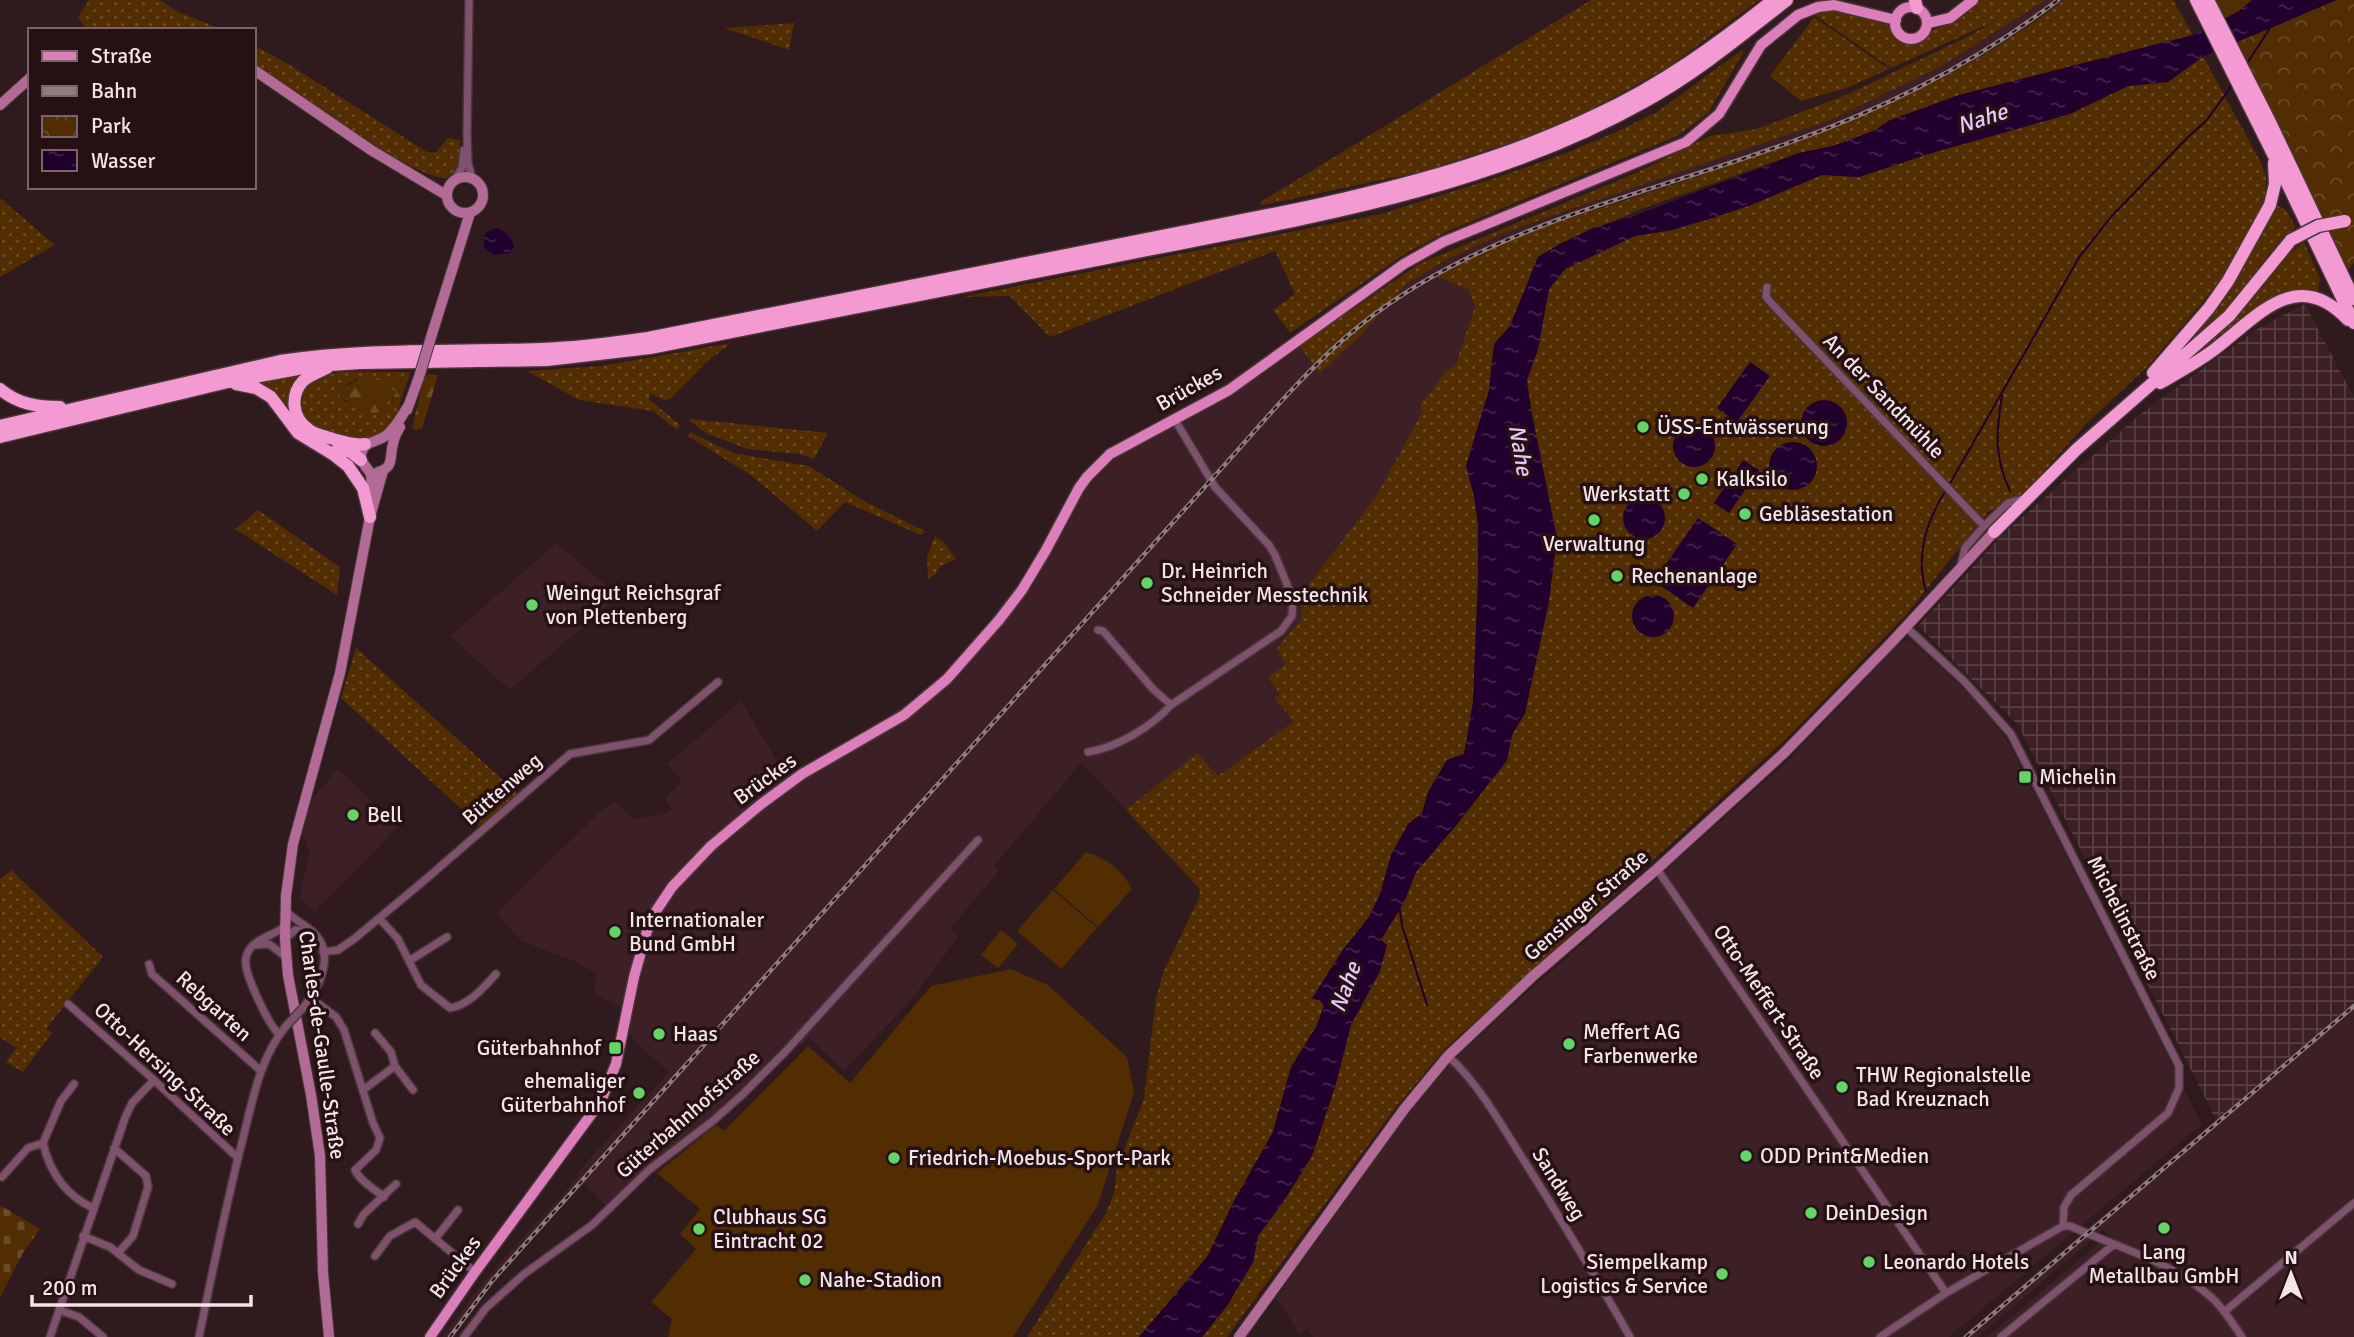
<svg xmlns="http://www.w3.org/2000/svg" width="2354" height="1337" font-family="Signika,sans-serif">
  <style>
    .built { fill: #3c2025 }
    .industrial { fill: url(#industrial-grid) }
    .grass { fill: url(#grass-dots) }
    .forest { fill: url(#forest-firs) }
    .cemetery { fill: url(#cemetery-stones) }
    .park { fill: url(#park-crowns) }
    .pitch { fill: #522d01 }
    .water { fill: url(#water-ripples) }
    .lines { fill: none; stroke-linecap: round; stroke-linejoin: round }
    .stream { stroke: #21002d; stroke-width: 2 }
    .street-casing { stroke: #4a3639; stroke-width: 10 }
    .secondary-casing { stroke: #4a3639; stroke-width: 12 }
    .primary-casing { stroke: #4a3639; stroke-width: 13 }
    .highway-casing { stroke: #4a3639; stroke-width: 15 }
    .street { stroke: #7e516c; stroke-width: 7 }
    .secondary { stroke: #b26b97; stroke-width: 10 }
    .primary { stroke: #db7eb9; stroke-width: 10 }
    .highway { stroke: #f49ad2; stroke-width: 12 }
    .rail-casing { stroke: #8e7c7e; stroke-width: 4.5 }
    .rail { stroke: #251114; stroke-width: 2; stroke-dasharray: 5; stroke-linecap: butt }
    .street-bridge-casing { stroke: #4a3639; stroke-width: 10; stroke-linecap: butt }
    .secondary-bridge-casing { stroke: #4a3639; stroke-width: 12; stroke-linecap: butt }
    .highway-bridge-casing { stroke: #4a3639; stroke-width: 15; stroke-linecap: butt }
    .street-bridge { stroke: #7e516c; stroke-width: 7 }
    .secondary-bridge { stroke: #b26b97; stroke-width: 10 }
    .highway-bridge { stroke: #f49ad2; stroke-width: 12 }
    .poi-dot { fill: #65d467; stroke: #251114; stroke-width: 2.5 }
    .labels { text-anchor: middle; stroke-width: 7; stroke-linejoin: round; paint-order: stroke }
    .street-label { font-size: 21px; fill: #f3e4e6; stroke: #251114 }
    .poi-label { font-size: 21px; fill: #f3e4e6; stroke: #251114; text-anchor: start }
    .water-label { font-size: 23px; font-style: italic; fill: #e9c6f8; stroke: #251114 }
  </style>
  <defs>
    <pattern id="industrial-grid" width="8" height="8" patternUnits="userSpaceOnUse" patternTransform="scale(1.75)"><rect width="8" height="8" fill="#3c2025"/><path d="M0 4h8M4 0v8" fill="none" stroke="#594045"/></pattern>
    <pattern id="grass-dots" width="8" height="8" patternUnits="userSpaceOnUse" patternTransform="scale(1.75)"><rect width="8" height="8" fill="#522d01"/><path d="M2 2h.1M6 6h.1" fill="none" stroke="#6b4b26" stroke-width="1.8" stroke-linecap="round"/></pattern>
    <pattern id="forest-firs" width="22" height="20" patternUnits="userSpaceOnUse" patternTransform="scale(1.75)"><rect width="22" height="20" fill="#522d01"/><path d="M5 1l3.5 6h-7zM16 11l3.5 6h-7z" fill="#6b4b26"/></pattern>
    <pattern id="cemetery-stones" width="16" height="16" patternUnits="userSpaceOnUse" patternTransform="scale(1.75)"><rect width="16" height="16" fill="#522d01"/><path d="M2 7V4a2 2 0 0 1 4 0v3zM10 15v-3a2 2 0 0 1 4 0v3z" fill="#6b4b26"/></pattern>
    <pattern id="park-crowns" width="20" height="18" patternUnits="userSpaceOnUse" patternTransform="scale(1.75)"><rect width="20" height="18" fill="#522d01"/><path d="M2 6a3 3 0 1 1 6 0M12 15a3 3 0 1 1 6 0" fill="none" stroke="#6b4b26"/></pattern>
    <pattern id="water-ripples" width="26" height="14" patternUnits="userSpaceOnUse" patternTransform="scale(1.75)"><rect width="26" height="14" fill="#21002d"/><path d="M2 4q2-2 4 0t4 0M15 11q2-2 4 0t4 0" fill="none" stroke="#42254b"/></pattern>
  </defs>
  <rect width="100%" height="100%" fill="#2f1a1d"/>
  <path class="built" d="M2046 0H2064L2003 44 1945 77 1882 108 1789 146 1556 223 1439 277 1469 290 1475 305 1456 364 1445 372 1375 498 1302 593V620L1277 648 1285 664 1280 694 1274 698 1294 721 1217 776 1197 754 1126 810 1081 763 994 866 999 871 950 929 958 937 912 999 844 1071 809 1038 654 1173 651 1170 611 1210 584 1183 494 1281 453 1337H442L485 1280 578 1177 576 1174 669 1072 633 1040 623 1008 594 994 597 974 578 963 521 941 496 913 601 811 614 801 635 819 661 815 672 809 665 799 682 781 667 764 741 701 786 776 895 713 942 675 991 621 1037 556 1075 483 1097 457 1123 440 1186 409 1222 388 1291 338 1311 361 1406 284 1446 260 1504 233 1551 216 1828 121 1938 68Z
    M557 543 618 596 510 690 450 636Z
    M1910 640 1969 694 2007 740 2202 1124 1949 1337H1314L1307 1329 1300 1334 1276 1298 1414 1104 1462 1051 1788 761 1900 642Z
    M338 769 398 827 315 912 300 898 309 851 302 833 310 802Z
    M2354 1002V1337H1987L2109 1235 2103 1230 1978 1337H1961Z"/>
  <path class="industrial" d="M2305 304 2354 398V1002L2216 1120 2018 725 1918 626 2005 532 2143 412 2257 329Z"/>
  <path class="grass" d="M89 0H160L176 11 223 30H87L78 17Z
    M1591 0H1759L1667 68 1585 113 1545 131 1424 171 1263 205 1259 203Z
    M1981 0H2046L1938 68 1828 121 1551 216 1504 233 1446 260 1406 284 1363 333 1320 373 1299 346 1419 264 1638 172 1710 136 1757 129 1846 95 1967 37 1995 21 1891 68 1813 14 1830 10 1863 17 1890 26 1901 40 1914 43 1923 39 1931 31 1964 16Z
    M2064 0H2173L2193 35 1959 95 1888 121 1876 130 1833 146 1799 153 1641 209 1558 245 1538 257 1510 326 1494 344 1489 390 1466 466 1474 496 1478 524V579L1473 702 1464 754 1447 760 1428 792 1422 813 1408 824 1391 855 1380 894 1369 917 1342 951 1312 998 1320 1000 1324 1006 1316 1027 1291 1067 1273 1132 1234 1201 1207 1257 1139 1337H1027L1106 1213 1114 1193 1117 1168 1144 1099 1156 999 1163 973 1200 896 1199 888 1126 810 1197 753 1218 776 1294 721 1274 698 1280 694 1268 677 1285 664 1277 648 1301 620 1302 593 1375 498 1423 411 1420 406 1445 372 1456 364 1475 306 1469 290 1438 277C1503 236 1581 215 1654 191 1798 143 1943 95 2064 0Z
    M1814 17 1889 69 1847 88 1801 101 1770 76Z
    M794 23 789 50 724 28Z
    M254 45 293 67 427 152H436L448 138 460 140C459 154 461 169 448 178 416 182 288 85 254 63Z
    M1742 50 1744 51 1708 113 1677 136 1450 230 1406 253 1290 333 1273 310 1295 294 1275 251 1050 337 1010 296 962 297 1381 214 1492 179 1564 154 1618 131 1657 112Z
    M2203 56 2260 161 2266 177 2265 200 2226 272 2201 304 2146 368 2086 424 2025 492 1988 512 1906 615 1787 738 1445 1049 1396 1107 1227 1337H1202L1227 1306 1253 1262 1258 1236 1283 1202 1312 1155 1335 1087 1351 1025 1380 971 1381 940 1404 902 1416 872 1458 823 1507 761 1512 735 1525 713 1549 601 1527 380 1538 349 1549 289 1565 269 1587 258 1635 236 1672 230 1751 205 1822 175 1859 177 1935 152 2070 113 2128 86 2168 82Z
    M0 198 55 245 0 277Z
    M2275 205 2285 209 2296 227 2279 242 2224 311 2166 362Z
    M2304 242 2320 279 2318 293 2308 292 2225 337 2165 377 2282 259Z
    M731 343 703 365 687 353 703 366 670 399 664 400 649 393 650 400 680 425 677 430 653 411 579 400 527 371 601 366Z
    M342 372H410L409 376H383L372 381 356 379 336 391 346 403 382 411 389 399 388 390H395L397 397 401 400C390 451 346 443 308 425 306 420 301 414 300 409 294 384 323 375 342 372Z
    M305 373 292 416 279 397 253 382Z
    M692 419 828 433 814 459 799 454 747 449 706 433 689 420Z
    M690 432 733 453 809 466 864 501 925 531 921 535 845 502 817 531 752 476 688 436Z
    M258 510 340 567 337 595 235 529Z
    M935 536 945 543 956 559 941 566 935 575 928 579 927 556Z
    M356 648 519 794 480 826 341 698Z
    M11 870 103 957 46 1029 52 1033 23 1072 6 1062 16 1048 0 1037V879Z"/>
  <path class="forest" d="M428 374 438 375 422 429 414 430 412 427 424 379Z
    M383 376H409L401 400 397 397 395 390H388L389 399 382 412C365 416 346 403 335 391L351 384 361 377C368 383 375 380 383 376Z"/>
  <path class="cemetery" d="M0 1205 40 1229 24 1251 0 1298Z"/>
  <path class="park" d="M2213 0H2354V263L2346 272Z"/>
  <path class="pitch" d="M1086 852C1108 860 1121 868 1132 889L1098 927 1054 889Z
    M1053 890 1097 928 1061 969 1017 931Z
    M1001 930 1018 944 998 968 981 955Z
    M1011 969 1048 985 1127 1057 1134 1092 1098 1205 1013 1337H668L672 1319 651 1302 696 1249 680 1234 700 1209 657 1173 716 1125 724 1131 808 1046 850 1083 931 986Z"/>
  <path class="water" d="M2252 0H2337L2204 56 2168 82 2128 86 2070 114 1935 152 1859 177 1822 175 1751 205 1713 218 1672 230 1635 236 1565 269 1549 289 1538 349 1527 380 1531 409 1557 538 1549 601 1525 713 1512 735 1507 760 1458 823 1416 872 1404 902 1381 940 1387 945 1380 971 1351 1025 1335 1087 1312 1156 1283 1202 1258 1236 1253 1262 1227 1306 1202 1337H1139L1207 1257 1234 1201 1273 1132 1291 1067 1316 1027 1324 1006 1320 1000 1312 999 1342 951 1369 917 1380 894 1391 855 1408 824 1422 813 1428 792 1447 760 1464 754 1473 702 1478 579V524L1474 496 1466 466 1489 390 1494 344 1510 326 1538 257 1558 245 1593 228 1634 216 1799 153 1833 146 1876 130 1888 121 1959 95 2193 35 2239 11Z
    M497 228C506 232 511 236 514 246L510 253 494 255 484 247V236L487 232Z
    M1750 362 1770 376 1737 422 1717 408Z
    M1801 423a23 23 0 1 1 46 0a23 23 0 1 1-46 0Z
    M1673 446a21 21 0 1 1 42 0a21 21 0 1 1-42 0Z
    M1769 466a24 24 0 1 1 48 0a24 24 0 1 1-48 0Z
    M1743 460 1759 470 1729 513 1714 503Z
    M1623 518a21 21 0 1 1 42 0a21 21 0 1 1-42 0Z
    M1698 518 1737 544 1693 608 1654 581Z
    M1632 616a21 21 0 1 1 42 0a21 21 0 1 1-42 0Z"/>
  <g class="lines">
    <path class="stream" d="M2246 65 2270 28
      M2002 396C1996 432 1994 457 2010 491
      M1949 485 2080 256 2111 217 2188 137 2206 121 2233 84
      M1926 591C1915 556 1927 520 1946 490
      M1399 905 1402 925 1427 1005"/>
    <defs>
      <path id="street" d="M469 0 467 135 468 163 472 178
        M455 179 462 168 464 150
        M1767 287 1766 297 1774 306 1984 526
        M1960 569 1965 548 1984 526 2008 503 2026 498
        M1906 627 1964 681 2011 734 2179 1066V1088L2168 1113 2071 1195 2064 1207 2063 1226
        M1098 630 1103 631 1153 689 1171 705
        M1088 752C1118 747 1151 727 1171 705L1281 631 1292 616 1293 599 1275 555 1269 545 1215 487 1175 420
        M1657 869 1946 1293
        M285 910C294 920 306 925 315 934 336 956 318 990 302 1009
        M379 918 398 939 421 985 450 1008C469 1005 483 988 496 974
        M285 939 295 930 310 932
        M254 945 269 944 286 957
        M323 952 338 950 354 939 426 879 570 754 649 740 718 682
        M409 961 447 937
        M149 964 152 974 261 1071
        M311 998 336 1017 344 1030 373 1123 380 1138 376 1150 355 1170C360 1181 374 1189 384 1197
        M68 1004 154 1080 238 1158
        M279 1034C269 1026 248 980 246 966 245 960 246 955 249 950 258 937 274 936 285 926
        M1448 1056C1479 1084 1500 1123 1523 1159 1560 1218 1596 1277 1630 1337
        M395 1066 413 1090
        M74 1084 61 1101 43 1143C50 1173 65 1195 93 1208
        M363 1090 395 1066 391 1052 375 1033
        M114 1148 146 1176 148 1187 133 1236 119 1252
        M2 1177 28 1148 43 1143
        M358 1224 364 1214 396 1184
        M2063 1226H2070C2117 1247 2173 1262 2212 1298 2224 1309 2233 1324 2242 1337
        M83 1236 110 1247 139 1270 172 1284
        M435 1239 458 1210
        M375 1256 390 1236 415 1222 475 1272
        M59 1310 79 1317 103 1337
        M2224 1312 2354 1203
        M50 1337 125 1118 132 1103 154 1080
        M199 1337C212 1273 225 1210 241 1146 252 1105 258 1060 286 1026
        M464 1337 486 1308 524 1274 592 1225 650 1169 714 1120 744 1093 785 1052 978 840
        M1880 1337 1946 1293 2063 1226
        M2001 1337 2113 1245"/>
      <path id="secondary" d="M254 70 371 150 446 195
        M0 105 30 78
        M447 195a18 18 0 1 1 36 0a18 18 0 1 1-36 0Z
        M432 334 470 213
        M407 410 419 377
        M378 472C395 467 389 457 393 444 394 438 397 432 400 427
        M372 495 371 474 361 460C360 440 375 444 387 435 396 427 402 416 408 406
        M329 1337 323 1273 320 1156 311 1095 288 975 285 939 286 896 293 844 340 673 370 517 383 471
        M1239 1337 1405 1108 1448 1056 1533 976 1657 869 1784 753 1891 643 1994 532"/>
      <path id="primary" d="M1895 23a16 16 0 1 1 32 0a16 16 0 1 1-32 0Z
        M1928 23 1950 18 1973 0
        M430 1337 475 1272 601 1101 616 1064 634 977 647 931 656 911 672 887 711 846 760 805 802 774 904 715 947 679 999 620 1022 590 1046 550 1079 488 1087 477 1110 454 1229 390 1404 264 1443 242 1686 142 1719 114 1761 45 1798 15 1818 7 1834 5 1896 20"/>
      <path id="highway" d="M1915 0 1917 8
        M2196 0 2274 156 2354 323
        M2208 0 2270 122 2354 299
        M327 368C319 372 310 375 303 381 290 395 292 418 308 429 315 435 325 436 333 439 344 442 354 446 365 444
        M2153 373 2209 308 2228 281 2270 205 2275 184 2274 163
        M2160 383C2179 372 2198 362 2215 349 2259 315 2297 266 2348 320
        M236 384 256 388 271 397 298 433 334 455 348 466 363 488 370 517
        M0 389C18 404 37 407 60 407
        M0 426 280 361C367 348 454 352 542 349 577 348 613 343 648 338L1298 209C1402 186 1503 160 1598 114 1661 85 1719 43 1773 0
        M0 437 228 382 314 366 360 363 547 360 650 348C803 318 955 288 1107 258 1289 221 1480 194 1644 102 1695 74 1741 36 1787 0
        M338 448 351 452 361 460
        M1994 532 2077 449 2229 316 2291 240"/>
    </defs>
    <use href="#street" class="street-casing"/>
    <use href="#secondary" class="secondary-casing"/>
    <use href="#primary" class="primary-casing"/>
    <use href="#highway" class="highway-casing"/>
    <use href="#street" class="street"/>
    <use href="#secondary" class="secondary"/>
    <use href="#primary" class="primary"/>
    <use href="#highway" class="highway"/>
    <defs>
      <path id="rail" d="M450 1337 492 1281 1211 480C1252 435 1292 386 1337 345 1371 314 1410 288 1450 267 1556 211 1676 184 1788 143 1884 109 1977 62 2058 0
        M1966 1337 2354 1006"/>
    </defs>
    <use href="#rail" class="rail-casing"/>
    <use href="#rail" class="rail"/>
    <defs>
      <path id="street-bridge" d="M286 1026 302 1009"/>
      <path id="secondary-bridge" d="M419 377 432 334"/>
      <path id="highway-bridge" d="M2291 240 2318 226 2345 221"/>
    </defs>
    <use href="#street-bridge" class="street-bridge-casing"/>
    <use href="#secondary-bridge" class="secondary-bridge-casing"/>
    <use href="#highway-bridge" class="highway-bridge-casing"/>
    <use href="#street-bridge" class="street-bridge"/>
    <use href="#secondary-bridge" class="secondary-bridge"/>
    <use href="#highway-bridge" class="highway-bridge"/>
  </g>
  <g class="poi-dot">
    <circle cx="1643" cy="427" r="7"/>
    <circle cx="1702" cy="479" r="7"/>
    <circle cx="1684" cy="494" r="7"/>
    <circle cx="1745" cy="514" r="7"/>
    <circle cx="1594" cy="520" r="7"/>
    <circle cx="1617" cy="576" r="7"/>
    <circle cx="1147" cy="583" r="7"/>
    <circle cx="532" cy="605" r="7"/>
    <rect x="2018" y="770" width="14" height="14" rx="3.5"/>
    <circle cx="353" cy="815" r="7"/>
    <circle cx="615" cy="932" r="7"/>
    <circle cx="659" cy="1034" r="7"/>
    <circle cx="1569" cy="1044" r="7"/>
    <rect x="608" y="1041" width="14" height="14" rx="3.5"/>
    <circle cx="1842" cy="1087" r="7"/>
    <circle cx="639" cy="1093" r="7"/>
    <circle cx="1746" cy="1156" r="7"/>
    <circle cx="894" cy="1158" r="7"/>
    <circle cx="1811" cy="1213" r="7"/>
    <circle cx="2164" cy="1228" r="7"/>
    <circle cx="699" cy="1229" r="7"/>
    <circle cx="1869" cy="1262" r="7"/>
    <circle cx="1722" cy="1274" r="7"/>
    <circle cx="805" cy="1280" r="7"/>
  </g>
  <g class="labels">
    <g class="street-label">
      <text transform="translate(1189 388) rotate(-29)" y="7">Brückes</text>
      <text transform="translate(1884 396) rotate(46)" y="7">An der Sandmühle</text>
      <text transform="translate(765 779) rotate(-36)" y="7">Brückes</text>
      <text transform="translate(502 789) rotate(-41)" y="7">Büttenweg</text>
      <text transform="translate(1586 905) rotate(-41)" y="7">Gensinger Straße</text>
      <text transform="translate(2124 918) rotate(63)" y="7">Michelinstraße</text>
      <text transform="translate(1769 1002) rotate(56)" y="7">Otto-Meffert-Straße</text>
      <text transform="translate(214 1006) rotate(42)" y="7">Rebgarten</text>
      <text transform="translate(322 1045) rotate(82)" y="7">Charles-de-Gaulle-Straße</text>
      <text transform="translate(165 1069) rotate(43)" y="7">Otto-Hersing-Straße</text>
      <text transform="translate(688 1114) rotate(-41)" y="7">Güterbahnhofstraße</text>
      <text transform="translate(1559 1184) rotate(58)" y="7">Sandweg</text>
      <text transform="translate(455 1267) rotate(-54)" y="7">Brückes</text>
    </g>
    <g class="poi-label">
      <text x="1657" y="434">ÜSS-Entwässerung</text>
      <text x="1716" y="486">Kalksilo</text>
      <text x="1670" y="501" text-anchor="end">Werkstatt</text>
      <text x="1759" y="521">Gebläsestation</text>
      <text x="1594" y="551" text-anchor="middle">Verwaltung</text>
      <text x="1161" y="578">Dr. Heinrich<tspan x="1161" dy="24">Schneider Messtechnik</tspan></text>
      <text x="1631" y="583">Rechenanlage</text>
      <text x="546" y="600">Weingut Reichsgraf<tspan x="546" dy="24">von Plettenberg</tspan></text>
      <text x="2039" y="784">Michelin</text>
      <text x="367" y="822">Bell</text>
      <text x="629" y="927">Internationaler<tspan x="629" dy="24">Bund GmbH</tspan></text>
      <text x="1583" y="1039">Meffert AG<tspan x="1583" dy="24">Farbenwerke</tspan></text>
      <text x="673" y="1041">Haas</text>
      <text x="601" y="1055" text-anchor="end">Güterbahnhof</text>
      <text x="1856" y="1082">THW Regionalstelle<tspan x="1856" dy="24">Bad Kreuznach</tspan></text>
      <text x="625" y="1088" text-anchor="end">ehemaliger<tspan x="625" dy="24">Güterbahnhof</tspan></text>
      <text x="1760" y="1163">ODD Print&amp;Medien</text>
      <text x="908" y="1165">Friedrich-Moebus-Sport-Park</text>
      <text x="1825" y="1220">DeinDesign</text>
      <text x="713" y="1224">Clubhaus SG<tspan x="713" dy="24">Eintracht 02</tspan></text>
      <text x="2164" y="1259" text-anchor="middle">Lang<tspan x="2164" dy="24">Metallbau GmbH</tspan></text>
      <text x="1708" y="1269" text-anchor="end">Siempelkamp<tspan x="1708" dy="24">Logistics &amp; Service</tspan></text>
      <text x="1883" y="1269">Leonardo Hotels</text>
      <text x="819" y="1287">Nahe-Stadion</text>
    </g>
    <g class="water-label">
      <text transform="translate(1982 118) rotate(-18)" y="8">Nahe</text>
      <text transform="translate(1521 450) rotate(80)" y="8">Nahe</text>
      <text transform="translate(1345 987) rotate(-70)" y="8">Nahe</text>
    </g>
  </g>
  <rect x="28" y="28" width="228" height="161" fill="#251114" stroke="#776568" stroke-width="2"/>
  <rect x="42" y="51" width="35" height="10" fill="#db7eb9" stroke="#776568" stroke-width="2"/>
  <text x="91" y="63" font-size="21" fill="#f3e4e6">Straße</text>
  <rect x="42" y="86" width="35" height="10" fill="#8e7c7e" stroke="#776568" stroke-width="2"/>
  <text x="91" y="98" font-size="21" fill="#f3e4e6">Bahn</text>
  <rect x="42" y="116" width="35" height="21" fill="url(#park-crowns)" stroke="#776568" stroke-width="2"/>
  <text x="91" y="133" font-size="21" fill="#f3e4e6">Park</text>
  <rect x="42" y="150" width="35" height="21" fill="url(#water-ripples)" stroke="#776568" stroke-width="2"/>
  <text x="91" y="168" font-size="21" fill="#f3e4e6">Wasser</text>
  <g transform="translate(2291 1274)" stroke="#251114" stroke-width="5" paint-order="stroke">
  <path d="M0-5L12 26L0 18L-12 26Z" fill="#f3e4e6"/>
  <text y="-10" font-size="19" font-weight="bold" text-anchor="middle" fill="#f3e4e6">N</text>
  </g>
  <path d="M32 1295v10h219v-10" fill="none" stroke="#f3e4e6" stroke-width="3.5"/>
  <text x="42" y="1295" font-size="21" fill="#f3e4e6" stroke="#251114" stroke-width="5" paint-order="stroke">200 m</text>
</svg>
